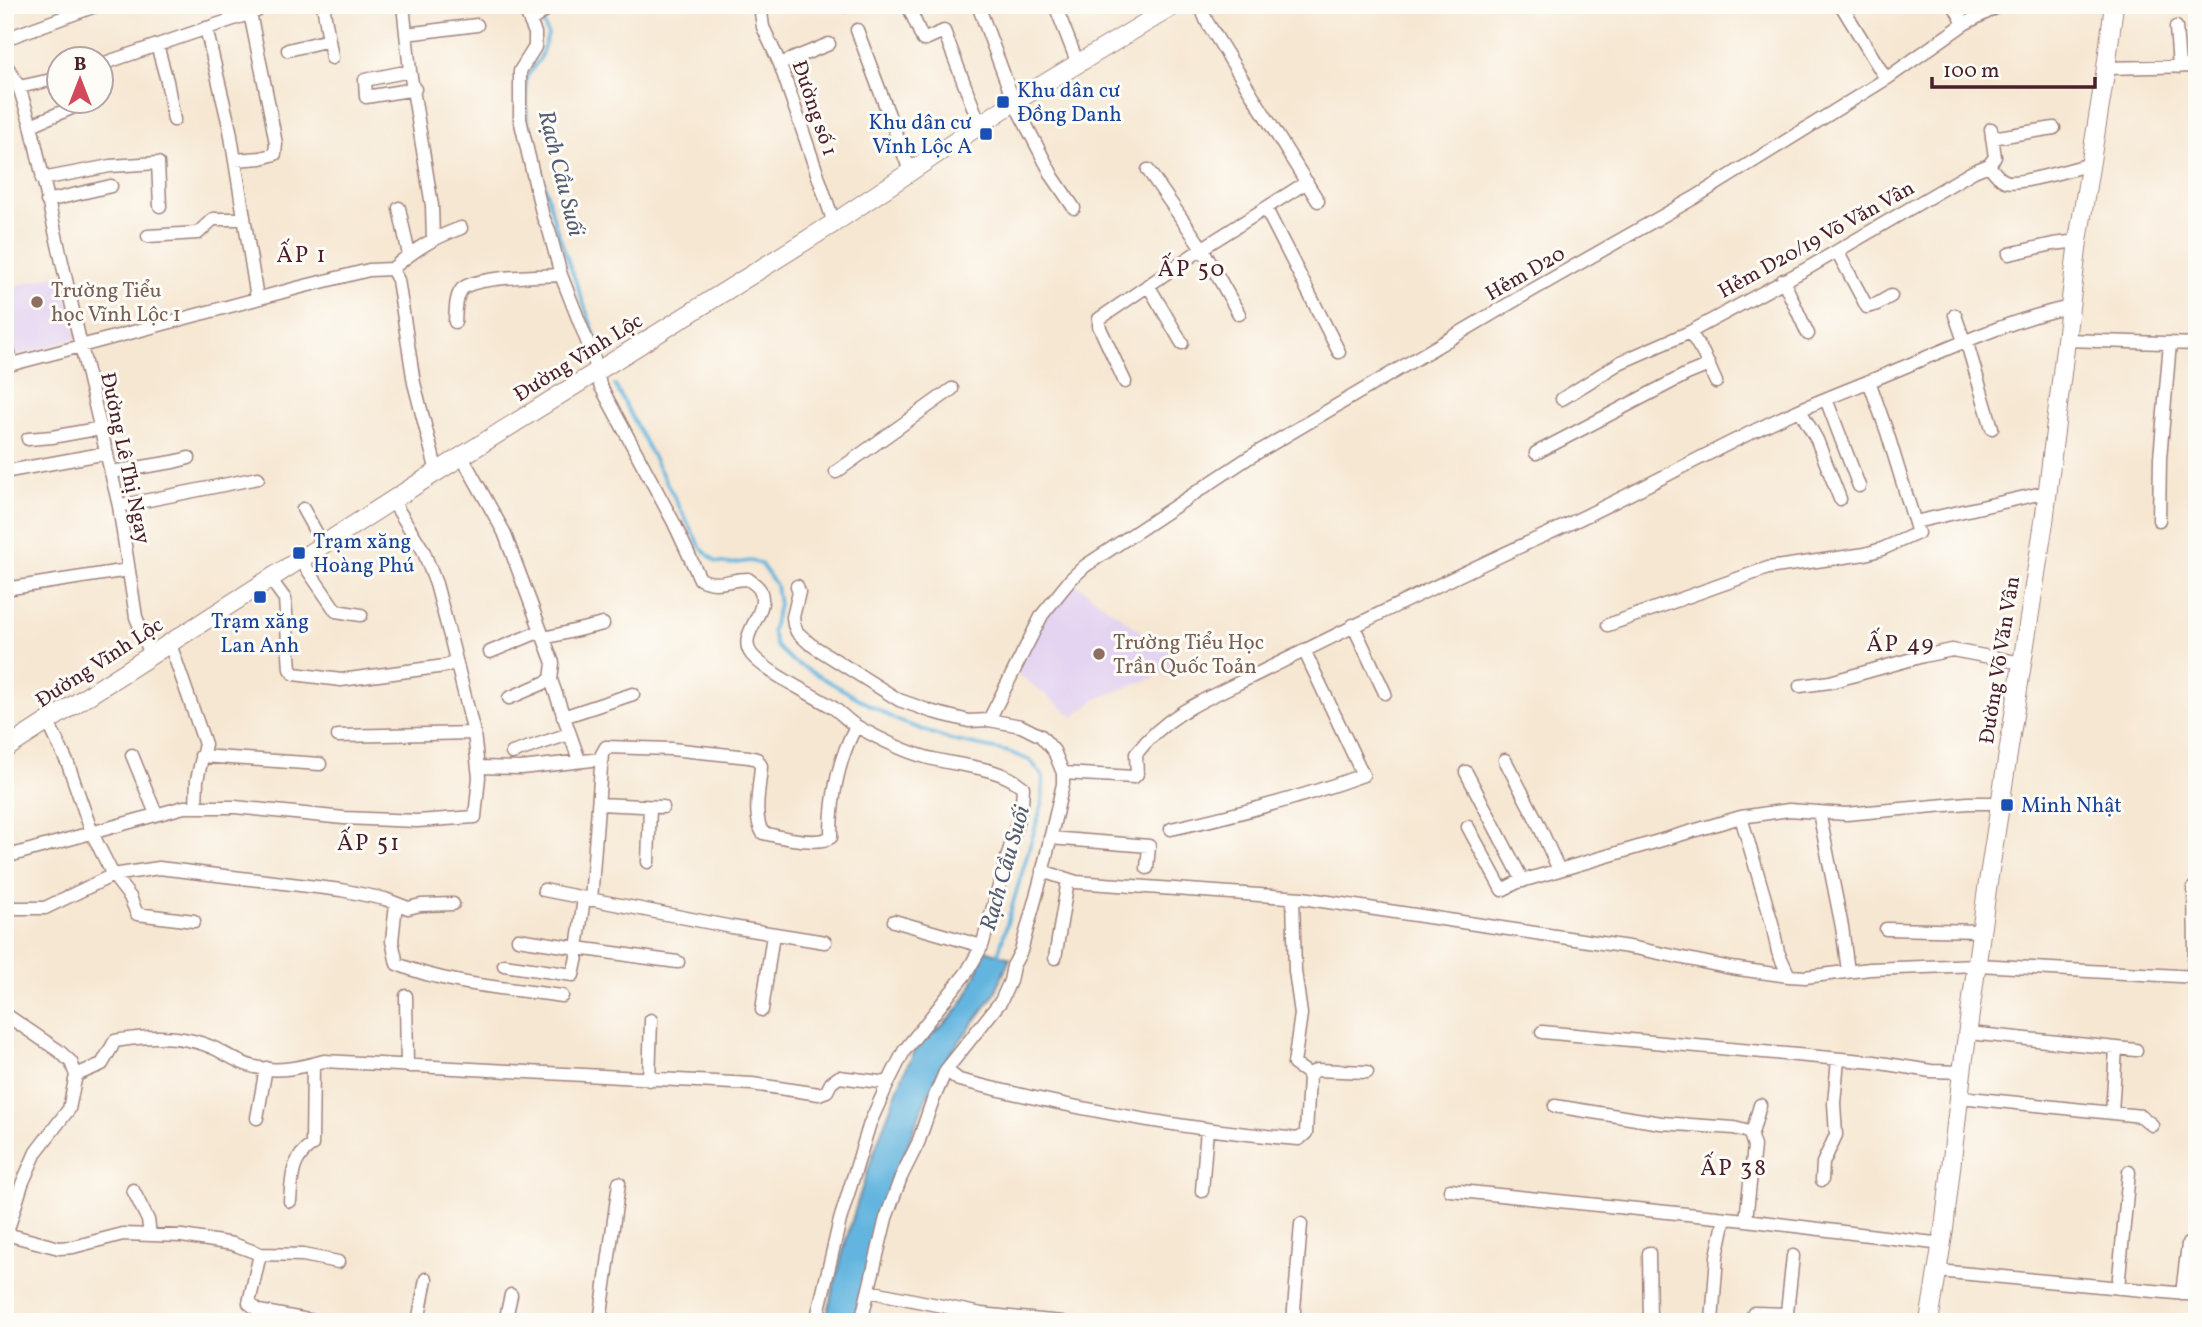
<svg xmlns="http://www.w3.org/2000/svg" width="2202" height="1327" font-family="Vollkorn,serif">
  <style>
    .built { fill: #e4d3f1 }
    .water { fill: #64b5df; stroke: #576a85; stroke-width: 2 }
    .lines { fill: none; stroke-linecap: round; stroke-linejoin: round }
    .stream { stroke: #64b5df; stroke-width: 3.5 }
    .street-casing { stroke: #a0837e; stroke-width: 15 }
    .secondary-casing { stroke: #a0837e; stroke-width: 20 }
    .street { stroke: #fff; stroke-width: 12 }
    .secondary { stroke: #fff; stroke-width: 18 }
    .transit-dot { fill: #1a4fb4; stroke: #fdfcf7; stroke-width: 2.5 }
    .education-dot { fill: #8d6e63; stroke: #fdfcf7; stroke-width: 2.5 }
    .labels { text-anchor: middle; stroke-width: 6; stroke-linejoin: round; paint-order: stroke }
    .transit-label { font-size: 21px; fill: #164399; stroke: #fdfcf7; text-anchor: start }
    .street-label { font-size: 21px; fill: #4a1f2b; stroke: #fdfcf7 }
    .education-label { font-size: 21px; fill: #785e54; stroke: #fdfcf7; text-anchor: start }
    .water-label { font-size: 23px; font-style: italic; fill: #545b73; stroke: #fdfcf7 }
    .neighbourhood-label { font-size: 23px; letter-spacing: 2px; fill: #4a1f2b; stroke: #fdfcf7 }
  </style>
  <rect width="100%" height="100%" fill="#fdfcf7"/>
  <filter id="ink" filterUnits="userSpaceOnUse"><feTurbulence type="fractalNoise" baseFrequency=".0143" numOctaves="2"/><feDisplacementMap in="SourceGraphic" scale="14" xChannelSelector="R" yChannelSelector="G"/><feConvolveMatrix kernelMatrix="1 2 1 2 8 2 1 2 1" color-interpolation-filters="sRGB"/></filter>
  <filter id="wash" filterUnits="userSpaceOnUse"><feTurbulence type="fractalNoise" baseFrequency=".00686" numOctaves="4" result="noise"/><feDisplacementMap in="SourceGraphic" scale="28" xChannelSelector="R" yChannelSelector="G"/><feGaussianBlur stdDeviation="1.57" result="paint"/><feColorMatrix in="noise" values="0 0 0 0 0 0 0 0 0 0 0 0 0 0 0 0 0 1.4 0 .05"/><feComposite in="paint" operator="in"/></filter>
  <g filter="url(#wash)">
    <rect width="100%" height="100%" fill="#f6e7d2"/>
    <path class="built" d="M61 274 77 338 15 356 5 317V288Z
      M1073 582 1151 639 1163 634 1177 669 1096 699 1074 717 1017 673 1045 617Z"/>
    <path class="water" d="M985 950 1010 958 994 995 950 1054 926 1098 881 1213 874 1238 854 1322H825C842 1250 862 1181 889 1112 897 1093 903 1071 914 1053 923 1038 937 1032 948 1020 968 1001 976 976 985 950Z"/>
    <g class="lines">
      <path class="stream" d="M537 5 548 35 540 58 526 78 527 118 555 224 600 349
        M615 385 701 548 716 562 730 564 750 561 761 564 776 585 779 605 772 631 776 646 791 660 896 720 951 740 1009 752 1031 761 1043 777 1042 804 997 958"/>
    </g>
  </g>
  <g filter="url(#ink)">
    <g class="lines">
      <defs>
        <path id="street" d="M323 5 332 58
          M403 5 410 71 432 206 433 239
          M523 5 535 33V47L520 71V119L543 217 549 230 561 275 594 359 600 385 674 523 700 579C719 588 728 579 748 579 752 582 758 586 760 590 771 613 735 635 752 655 766 672 809 693 829 705 840 711 848 722 858 727 878 738 901 750 922 756 955 767 995 764 1023 787L1022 804 1012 841 982 946 967 972 904 1051 888 1083 870 1123 840 1220 816 1322
          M760 5 763 27 780 64 834 223
          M846 5V6
          M908 5 923 40 944 31 980 125
          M978 5 1014 102 1053 177 1074 208
          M1055 5 1078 64
          M1200 5 1207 22 1318 201
          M1841 5 1886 79
          M1954 5 1964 24
          M530 21 553 5
          M2176 27 2179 67
          M206 28 230 130 257 298
          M857 30 910 171
          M406 34 477 25
          M5 39 98 5
          M157 45 167 81 174 120
          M288 50 329 40
          M5 63 19 87 31 125 81 346 301 287 369 270 392 269 398 280 414 383 437 472
          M102 64 257 11
          M780 64 829 44
          M2106 68 2197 66
          M410 71 365 80 366 97 415 89
          M19 87 60 78
          M31 125 74 107
          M1992 138 2054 128
          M235 160 261 158 275 154 276 144 270 111 250 13
          M1989 165 1995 157 1991 129
          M1148 170 1202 248 1239 314
          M42 179 110 166 158 163 160 206
          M47 201 111 186
          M399 208 409 255
          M1266 209 1339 352
          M148 236 198 233 213 219H244
          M1837 251 1867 307 1877 304 1891 296
          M2009 254 2053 244 2078 241
          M392 269C415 249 433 238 461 228
          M1783 280 1808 334
          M1148 285 1182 343
          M1955 315 1964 341
          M455 322C456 311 455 297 462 289 475 276 541 276 561 275
          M1690 332 1703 353 1716 382
          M5 337 12 364
          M1966 340 1992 428
          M2066 340 2197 344
          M5 366 81 346 119 506 136 617 151 655
          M1125 382 1099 326V319L1209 244 1307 182
          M1562 399 1621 362 1690 332 1808 268 1974 171 1989 165C1993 171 1998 178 2005 181 2017 186 2075 168 2091 164
          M1826 399 1859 486
          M1800 410 1817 440 1840 499
          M28 439 52 437 102 428
          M1536 453 1687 374 1709 365
          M462 457 504 532 553 663 551 680 579 760
          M9 471 107 453
          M112 472 173 462 189 458
          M836 472 952 389
          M119 506 258 478
          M303 509 323 545
          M2159 520 2160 458 2170 343
          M1915 522 2047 492
          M301 560 336 611 361 615
          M271 580 285 599 290 669 294 674 341 680 445 666 456 662
          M797 586 799 592 793 617 794 625 797 632 810 644 899 700 933 712 969 721 989 720 1021 726 1041 736 1054 751 1063 773V784L1041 878 1021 951 1013 966 1010 981 1001 1001 946 1070 931 1105 918 1143 901 1177 886 1218 861 1322
          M5 589 128 570
          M1353 625 1385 693
          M1608 625 1768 568 1865 554 1882 549 1918 533 1887 432 1869 381
          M544 638 603 624
          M170 644 205 744 197 780 196 807
          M490 652 541 631
          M1800 686 1830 682 1923 656 1952 650 2022 663
          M509 698 551 680
          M563 717 633 694
          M989 720 1042 615 1071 579 1085 566 1248 458 1529 292 1694 198 1886 79 1964 24 2001 5
          M48 722 68 764 92 833 113 875 130 897 137 914 194 921
          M338 736 474 733
          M512 753 569 734
          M132 755 156 814
          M201 756 320 764
          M1505 760 1537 821 1559 870
          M478 767 521 768 601 759
          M1466 772 1523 881
          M1063 773 1134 777 1137 774 1136 754C1170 709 1219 694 1267 669 1359 624 1450 578 1543 536 1623 500 1700 456 1779 419 1822 399 1867 383 1911 364 1963 342 2014 319 2070 307
          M599 804 663 807
          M1819 812 1842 927 1848 971
          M1741 817 1772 923 1778 952 1789 976
          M1468 827 1502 890 1518 882 1741 817 1789 810 1846 814 1968 803H2000
          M1171 829C1236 815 1300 798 1363 775L1304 650
          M1050 838 1149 846 1147 868
          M5 857 184 807H235L344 818 417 821 475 817 479 777 474 733 451 640 436 584 423 550 392 500
          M648 862 650 807
          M1042 871 1076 882 1302 898 1635 948 1731 968 1789 976 1805 977 1870 969 1978 965 2197 977
          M544 890 732 927 825 942
          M591 900 602 754 606 747 671 749 749 757 757 759 761 766C760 785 752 817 763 833 779 837 818 846 831 837 831 799 838 760 856 726
          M396 904 392 941 397 964C448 985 507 988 562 996
          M5 908H45L113 875 159 868 341 890 385 899 408 908 421 905 453 904
          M894 921 982 946
          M1886 929 1982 931
          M518 939 577 948 584 898
          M1055 958 1068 880
          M504 965 573 975 577 957V948C611 952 644 958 678 962
          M2193 977 2195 951 2194 887
          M406 996 407 1066
          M762 1010 773 934
          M5 1014 59 1051 71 1062 76 1075 69 1109 36 1152 22 1184 5 1239
          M1542 1032 1874 1062 1931 1071 1962 1072
          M1969 1033 2136 1050
          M946 1070 959 1080C1070 1108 1184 1130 1299 1139L1306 1133 1309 1078 1306 1072 1294 1064 1301 1014 1295 971 1293 898
          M76 1075 102 1064 115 1041C148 1035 185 1034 216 1049 229 1056 240 1064 255 1067 278 1073 302 1067 324 1061L752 1084 819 1094 827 1091 831 1083 839 1077 888 1083
          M1308 1075 1317 1070 1367 1072
          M649 1080 651 1020
          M1960 1097 2141 1116 2152 1125
          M1555 1106 1661 1123 1734 1128 1749 1132 1751 1137
          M2112 1113 2116 1048
          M257 1118 266 1068
          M1822 1180 1823 1163 1836 1135 1834 1103 1838 1059
          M133 1190 148 1220 150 1234
          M1450 1190 1746 1220 1942 1244
          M1202 1191 1207 1129
          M290 1201C292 1178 291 1159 312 1145L313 1064
          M1746 1220 1754 1146 1751 1137 1760 1105
          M6 1234 59 1248 73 1247 123 1234 182 1236 233 1244 260 1254 303 1255 338 1262
          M1649 1253 1650 1322
          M260 1254 249 1303 259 1311 319 1322
          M1938 1271 2197 1295
          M2118 1288 2129 1172
          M869 1291 981 1314 1062 1322
          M2182 1294 2188 1244
          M418 1322 426 1279
          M505 1322 511 1295
          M600 1322 619 1183
          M1293 1322 1301 1224
          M1712 1322 1717 1256 1725 1218
          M1749 1322 1754 1313 1787 1314
          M1786 1322 1793 1256"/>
        <path id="secondary" d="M5 749 419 483 834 223 1014 102 1175 5
          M1929 1322 1944 1229 1962 1072 1987 889 2044 522 2078 241 2106 68 2114 5"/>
      </defs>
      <use href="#street" class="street-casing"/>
      <use href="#secondary" class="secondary-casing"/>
      <use href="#street" class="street"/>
      <use href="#secondary" class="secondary"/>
    </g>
  </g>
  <g class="transit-dot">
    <rect x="996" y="95" width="14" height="14" rx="3.5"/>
    <rect x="979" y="127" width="14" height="14" rx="3.5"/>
    <rect x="292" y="546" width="14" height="14" rx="3.5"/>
    <rect x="253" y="590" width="14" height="14" rx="3.5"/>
    <rect x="2000" y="798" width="14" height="14" rx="3.5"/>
  </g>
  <g class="education-dot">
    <circle cx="37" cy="302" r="7"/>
    <circle cx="1099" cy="654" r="7"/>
  </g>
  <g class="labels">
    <g class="transit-label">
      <text x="1017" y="97">Khu dân cư<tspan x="1017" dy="24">Đồng Danh</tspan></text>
      <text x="972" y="129" text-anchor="end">Khu dân cư<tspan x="972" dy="24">Vĩnh Lộc A</tspan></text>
      <text x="313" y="548">Trạm xăng<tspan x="313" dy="24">Hoàng Phú</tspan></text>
      <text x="260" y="628" text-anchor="middle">Trạm xăng<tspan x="260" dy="24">Lan Anh</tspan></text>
      <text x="2021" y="812">Minh Nhật</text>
    </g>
    <g class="street-label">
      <text transform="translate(815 108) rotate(71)" y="7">Đường số 1</text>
      <text transform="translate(1816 239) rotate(-29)" y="7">Hẻm D20/19 Võ Văn Vân</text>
      <text transform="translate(1525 273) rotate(-30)" y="7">Hẻm D20</text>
      <text transform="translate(578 357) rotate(-32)" y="7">Đường Vĩnh Lộc</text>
      <text transform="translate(126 458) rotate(78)" y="7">Đường Lê Thị Ngay</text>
      <text transform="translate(1999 660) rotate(-81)" y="7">Đường Võ Văn Vân</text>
      <text transform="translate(99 662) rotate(-33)" y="7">Đường Vĩnh Lộc</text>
    </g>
    <g class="education-label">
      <text x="51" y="297">Trường Tiểu<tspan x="51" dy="24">học Vĩnh Lộc 1</tspan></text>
      <text x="1113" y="649">Trường Tiểu Học<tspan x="1113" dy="24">Trần Quốc Toản</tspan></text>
    </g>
    <g class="water-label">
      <text transform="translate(562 173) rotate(76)" y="8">Rạch Cầu Suối</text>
      <text transform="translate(1004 868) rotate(-74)" y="8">Rạch Cầu Suối</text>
    </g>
    <g class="neighbourhood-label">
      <text x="302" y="262">ẤP 1</text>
      <text x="1192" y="276">ẤP 50</text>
      <text x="1901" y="651">ẤP 49</text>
      <text x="369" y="850">ẤP 51</text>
      <text x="1734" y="1175">ẤP 38</text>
    </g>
  </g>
  <rect width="2202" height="1327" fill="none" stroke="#fdfcf7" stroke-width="28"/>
  <g transform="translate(80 80)"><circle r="33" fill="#fdfcf7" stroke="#b5a4a5" stroke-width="2"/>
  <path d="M0-5L12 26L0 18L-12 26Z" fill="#d1495b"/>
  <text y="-10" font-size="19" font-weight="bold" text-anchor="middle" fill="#4a1f2b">B</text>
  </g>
  <path d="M1932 77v10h163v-10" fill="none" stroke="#4a1f2b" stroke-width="3.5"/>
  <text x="1943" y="77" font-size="21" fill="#4a1f2b" stroke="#fdfcf7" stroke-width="5" paint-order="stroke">100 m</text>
</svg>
